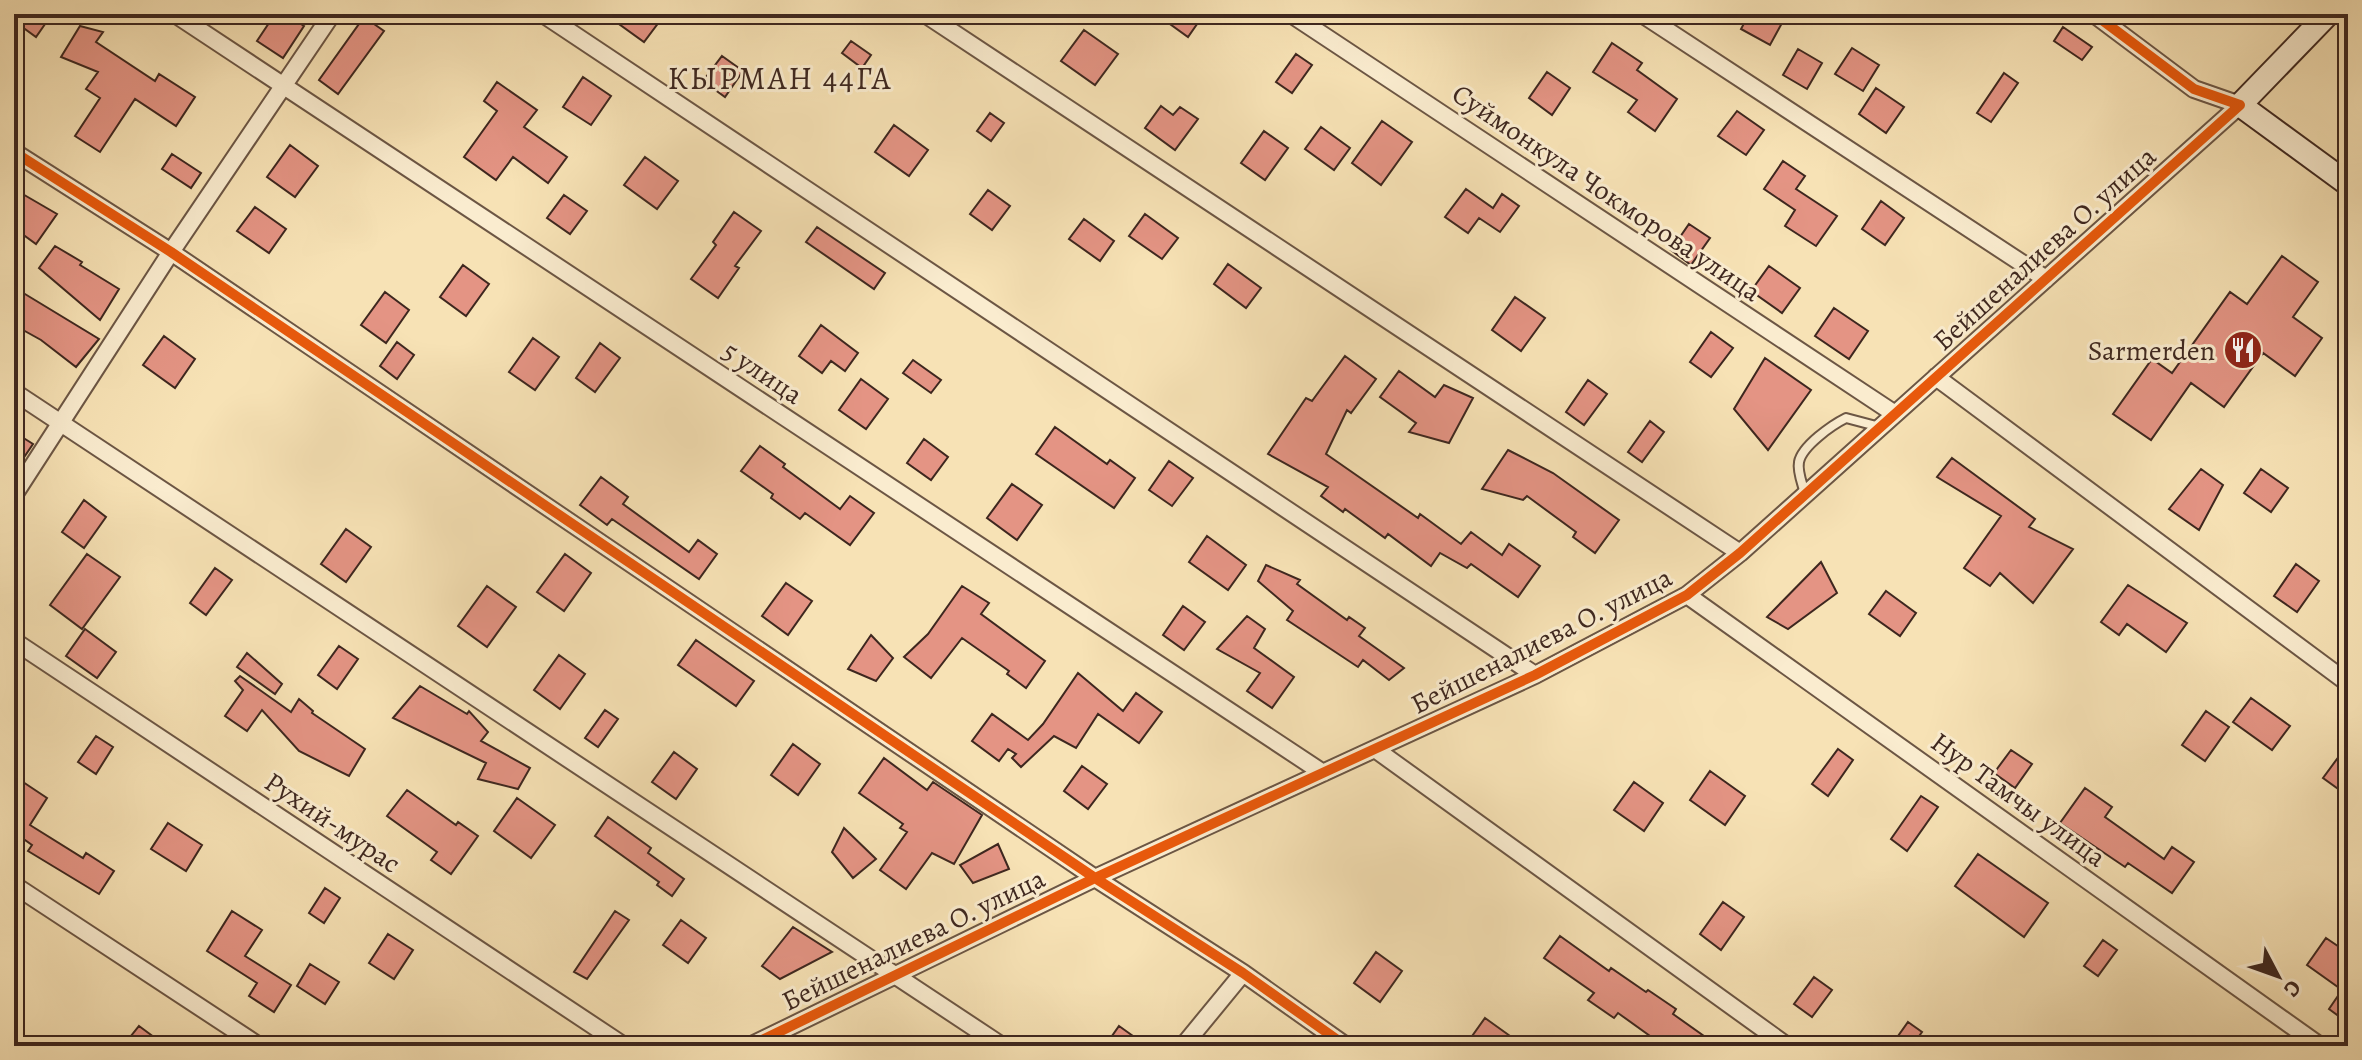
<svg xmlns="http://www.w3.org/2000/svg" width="2362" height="1060" font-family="Alegreya,serif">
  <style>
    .building { fill: #e49484; stroke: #3e271f; stroke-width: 2 }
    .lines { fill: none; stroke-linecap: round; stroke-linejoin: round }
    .lane-casing { stroke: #6c5644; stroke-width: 12 }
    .street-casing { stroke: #6c5644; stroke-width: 20 }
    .secondary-casing { stroke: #3e271f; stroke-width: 26 }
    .lane { stroke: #faeccf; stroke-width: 8 }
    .street { stroke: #faeccf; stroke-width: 16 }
    .secondary { stroke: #faeccf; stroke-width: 22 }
    .cycleway-casing { stroke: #faeccf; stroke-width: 15 }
    .cycleway { stroke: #e8590c; stroke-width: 10 }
    .labels { text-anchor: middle; stroke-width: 6; stroke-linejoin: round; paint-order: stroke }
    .street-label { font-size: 28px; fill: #3e271f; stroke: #faeccf }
    .poi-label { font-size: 28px; fill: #3e271f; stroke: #faeccf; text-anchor: end }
    .quarter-label { font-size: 32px; letter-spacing: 2px; fill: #3e271f; stroke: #faeccf }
  </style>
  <rect width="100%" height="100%" fill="#f7e2b5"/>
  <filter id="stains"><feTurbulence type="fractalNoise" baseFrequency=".0025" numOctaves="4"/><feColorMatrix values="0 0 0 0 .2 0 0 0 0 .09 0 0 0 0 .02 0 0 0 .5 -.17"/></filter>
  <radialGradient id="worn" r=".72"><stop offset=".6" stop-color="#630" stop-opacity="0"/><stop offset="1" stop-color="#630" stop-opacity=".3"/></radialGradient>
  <path class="building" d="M14 14H52L36 37 14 21Z
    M275 14H285L304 26 283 58 257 41Z
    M605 14H665L644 42Z
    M1156 14H1204L1188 37Z
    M1749 14H1766L1782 23 1770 45 1741 29Z
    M364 17 384 31 338 94 319 80Z
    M80 26 103 32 96 42 155 81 159 74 195 97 176 126 135 99 100 152 75 136 100 98 86 89 98 72 61 57Z
    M2063 27 2092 47 2082 60 2054 41Z
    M1084 30 1118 54 1095 85 1061 61Z
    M851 41 871 55 862 68 842 53Z
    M1612 43 1642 63 1637 70 1677 99 1655 131 1628 112 1637 100 1593 72Z
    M1852 48 1879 65 1863 91 1835 74Z
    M1798 49 1822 63 1807 89 1783 75Z
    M1296 54 1312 65 1292 93 1276 82Z
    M722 56 743 71 725 97 703 81Z
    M1547 72 1570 88 1552 115 1529 98Z
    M2004 73 2018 83 1991 122 1977 113Z
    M583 77 611 96 591 125 563 107Z
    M497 82 537 110 524 127 567 157 548 183 513 157 496 180 464 157 497 111 484 101Z
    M1876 88 1904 107 1886 133 1859 114Z
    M1161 106 1173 115 1180 107 1198 119 1175 150 1145 128Z
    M1737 111 1764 130 1746 155 1718 136Z
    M990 113 1004 123 991 141 977 131Z
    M1382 121 1412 142 1381 185 1352 163Z
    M894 125 928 150 909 176 875 152Z
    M1321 127 1350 148 1334 170 1305 149Z
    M1264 131 1288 148 1265 180 1241 163Z
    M290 145 318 166 295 197 267 177Z
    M172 154 201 173 191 188 162 169Z
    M645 157 678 181 657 209 624 185Z
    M1783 161 1805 176 1796 189 1837 216 1816 246 1785 226 1795 210 1764 189Z
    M14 189 57 214 36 244 14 228Z
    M1466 189 1493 208 1502 194 1519 206 1500 232 1479 218 1468 233 1445 217Z
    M988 190 1010 206 992 230 970 214Z
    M564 195 587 211 570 234 547 218Z
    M1881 201 1904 218 1885 245 1862 229Z
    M255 207 286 229 269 253 237 231Z
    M734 212 761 231 735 266 739 268 718 298 691 279 716 245 713 242Z
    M1145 214 1178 238 1162 259 1129 236Z
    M1084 219 1114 241 1100 261 1069 239Z
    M1689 224 1710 238 1691 265 1671 250Z
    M817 227 885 273 874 289 806 242Z
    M55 246 82 262 80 265 119 289 100 320 39 268Z
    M2282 256 2318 282 2293 317 2322 338 2295 376 2263 353 2224 407 2191 383 2151 440 2113 414 2152 359 2172 373 2230 292 2247 304Z
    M1228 264 1261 288 1246 308 1214 284Z
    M463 265 489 284 466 316 440 297Z
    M1769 266 1800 288 1782 313 1751 291Z
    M20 291 99 339 76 367 41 340 14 325V300Z
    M385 292 409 310 386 343 361 325Z
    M1515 297 1545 318 1521 351 1492 330Z
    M1834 308 1868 331 1849 359 1815 336Z
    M821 325 858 353 845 371 831 361 822 373 799 356Z
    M1711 332 1733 348 1711 377 1690 362Z
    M164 336 195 359 175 388 143 365Z
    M533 338 559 357 535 390 509 372Z
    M397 342 414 355 397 379 380 366Z
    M600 343 620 358 595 392 576 378Z
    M1345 356 1376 379 1351 413 1347 410 1326 454 1418 518 1420 514 1461 544 1471 532 1502 555 1509 544 1540 566 1518 597 1471 564 1467 568 1440 553 1431 566 1388 534 1385 538 1345 509 1343 512 1321 496 1328 487 1268 454 1306 398 1312 401Z
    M1765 358 1811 390 1768 450 1734 409Z
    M913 360 941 380 931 393 903 373Z
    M1399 371 1435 397 1444 385 1473 398 1449 443 1409 432 1416 423 1380 397Z
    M861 379 888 399 866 429 839 410Z
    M1588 380 1607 394 1584 425 1566 412Z
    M1650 421 1664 432 1642 462 1628 452Z
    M1055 427 1107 464 1110 460 1135 478 1114 508 1036 454Z
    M14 432 33 444 14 472Z
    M924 439 948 457 931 480 907 463Z
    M760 446 785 464 783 467 840 509 850 496 874 513 850 545 805 513 800 519 771 498 773 494 741 471Z
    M1508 450 1553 473 1619 520 1595 553 1573 537 1576 532 1527 496 1523 500 1482 489Z
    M1952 458 2035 519 2029 527 2073 549 2033 603 2000 573 1990 586 1964 568 2001 516 1937 477Z
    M1169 461 1193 478 1172 506 1149 490Z
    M2201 469 2223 485 2199 530 2169 509Z
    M2261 469 2288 488 2271 512 2244 493Z
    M601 477 628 497 623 504 689 552 698 540 717 554 699 579 612 519 607 525 580 505Z
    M1012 484 1042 505 1017 540 987 518Z
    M84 500 106 517 84 548 62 532Z
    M346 529 371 547 346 582 321 564Z
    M1207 536 1246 565 1228 590 1189 562Z
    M87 554 120 577 82 629 50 605Z
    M565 554 591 573 564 611 537 592Z
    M1821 562 1837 593 1788 629 1767 617Z
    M2296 564 2319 581 2297 612 2274 596Z
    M1266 565 1300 580 1297 584 1347 620 1349 617 1365 628 1359 636 1404 668 1389 680 1363 660 1358 667 1287 620 1293 611 1258 581Z
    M215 568 232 580 206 615 190 603Z
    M786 583 812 601 788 635 762 616Z
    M2128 585 2187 623 2166 652 2127 624 2119 635 2101 622Z
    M487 586 516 607 487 647 458 626Z
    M962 586 989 603 981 614 1045 661 1026 688 1007 674 1009 671 962 638 931 678 904 657 928 634Z
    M1886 591 1916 613 1900 636 1869 614Z
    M1183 606 1205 622 1184 650 1163 635Z
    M1247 616 1265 629 1254 648 1294 677 1272 708 1247 691 1260 673 1217 649Z
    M85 629 116 652 97 678 66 656Z
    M871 635 893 658 876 681 848 669Z
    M696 640 754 681 736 706 678 665Z
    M339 646 358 659 337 689 318 675Z
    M247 653 282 684 275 694 237 667Z
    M559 655 585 674 560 709 534 690Z
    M1078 673 1123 711 1136 693 1162 712 1139 743 1098 714 1076 748 1054 736 1021 767 1012 758 1016 754 1008 749 999 761 972 741 992 714 1028 740 1043 724Z
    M240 676 291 712 299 699 313 711 312 713 365 749 349 776 299 751 262 710 247 731 225 716 243 690 235 681Z
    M420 686 467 714 469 711 488 732 481 741 530 768 518 789 478 779 486 763 393 718Z
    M2251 698 2290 726 2272 750 2233 722Z
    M605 710 618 719 598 747 585 738Z
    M2206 711 2229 727 2205 761 2182 745Z
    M96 736 113 747 96 774 78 762Z
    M793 744 820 764 798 795 771 775Z
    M2348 744V796L2323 778Z
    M1838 749 1853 760 1828 796 1812 784Z
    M2011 750 2032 764 2015 788 1994 773Z
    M674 752 697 769 676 799 652 782Z
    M884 758 927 790 933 782 982 815 954 864 932 853 906 889 880 870 907 832 900 828 903 824 859 793Z
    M1082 766 1107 784 1088 809 1064 791Z
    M1710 771 1745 796 1725 825 1690 800Z
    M14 776 47 798 30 825 83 858 86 853 114 871 99 894 28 851 32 845 22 838 14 850Z
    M1634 782 1663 803 1644 831 1614 810Z
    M2085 788 2112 807 2105 817 2164 859 2172 847 2194 862 2172 893 2128 863 2125 867 2060 823Z
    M407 790 456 825 458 822 478 836 451 874 431 860 437 852 387 816Z
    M1921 796 1938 807 1907 851 1891 839Z
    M517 798 555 825 531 858 494 831Z
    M608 817 651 848 648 853 684 879 672 896 657 885 659 882 595 836Z
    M168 823 202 845 186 871 151 849Z
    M844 828 876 859 853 878 832 852Z
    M998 844 1009 869 973 883 960 865Z
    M1978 854 2048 903 2024 937 1955 886Z
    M325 888 340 898 324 923 309 913Z
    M1723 902 1744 917 1721 950 1700 934Z
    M232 911 262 930 245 956 291 985 274 1012 249 996 257 983 207 951Z
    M615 911 629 920 587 979 574 972Z
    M681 920 706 938 688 963 663 945Z
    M793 927 832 952 780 979 762 966Z
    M388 934 413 950 394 979 369 963Z
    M1560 936 1609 971 1611 968 1646 992 1648 990 1676 1009 1673 1014 1718 1046H1664L1618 1013 1614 1018 1588 1000 1594 993 1544 958Z
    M2326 938 2348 953V1023L2329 1009 2342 990 2307 965Z
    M2103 940 2117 950 2098 976 2084 966Z
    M1376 952 1402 971 1380 1002 1354 983Z
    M310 964 339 982 325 1004 297 986Z
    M1814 977 1832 990 1812 1017 1794 1004Z
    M1485 1018 1524 1046H1465Z
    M1908 1022 1922 1032 1912 1046H1891Z
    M139 1026 166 1046H123Z
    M1119 1026 1147 1046H1105Z"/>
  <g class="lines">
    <defs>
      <path id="lane" d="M1805 494C1803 485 1797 472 1799 462 1802 446 1832 425 1846 418L1880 427"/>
      <path id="street" d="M175 14 1323 773
        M543 14 1535 675
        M925 14 1740 553
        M1291 14 1895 414
        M1642 14 2046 279
        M14 152 171 252 1095 878 1243 973 1346 1046
        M1936 377 2348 683
        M14 392 1002 1046
        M14 495 171 252 332 14
        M1687 595 2320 1046
        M14 641 624 1046
        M1375 749 1787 1046
        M14 885 259 1046
        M750 1046 1095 878 1535 675 1687 595 1740 553 2240 105 2194 89 2094 14
        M1183 1046 1243 973"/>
      <path id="secondary" d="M2328 14 2240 105 2348 184"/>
    </defs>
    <use href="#lane" class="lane-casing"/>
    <use href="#street" class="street-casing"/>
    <use href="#secondary" class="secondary-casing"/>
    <use href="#lane" class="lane"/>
    <use href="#street" class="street"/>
    <use href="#secondary" class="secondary"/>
    <defs>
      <path id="cycleway" d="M14 152 171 252 1095 878 1243 973 1346 1046
        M750 1046 1095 878 1535 675 1687 595 1740 553 2240 105 2194 89 2094 14"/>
    </defs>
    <use href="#cycleway" class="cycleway-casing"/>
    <use href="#cycleway" class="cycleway"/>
  </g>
  <defs>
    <symbol id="restaurant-disc" viewBox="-11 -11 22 22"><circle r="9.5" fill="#8f2418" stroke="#faeccf"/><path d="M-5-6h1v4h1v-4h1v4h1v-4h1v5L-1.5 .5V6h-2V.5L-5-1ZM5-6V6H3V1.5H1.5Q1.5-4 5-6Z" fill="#fff"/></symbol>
  </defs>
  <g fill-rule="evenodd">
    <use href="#restaurant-disc" x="2221" y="328" width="44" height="44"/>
  </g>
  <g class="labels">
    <g class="street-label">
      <text transform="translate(1607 192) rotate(34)" y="10">Суймонкула Чокморова улица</text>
      <text transform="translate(2044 248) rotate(-42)" y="10">Бейшеналиева О. улица</text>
      <text transform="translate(763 372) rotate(34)" y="10">5 улица</text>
      <text transform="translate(1541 640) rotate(-27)" y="10">Бейшеналиева О. улица</text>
      <text transform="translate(2019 799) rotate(36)" y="10">Нур Тамчы улица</text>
      <text transform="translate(333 822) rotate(34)" y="10">Рухий-мурас</text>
      <text transform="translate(913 939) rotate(-26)" y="10">Бейшеналиева О. улица</text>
    </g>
    <g class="poi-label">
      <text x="2215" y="360">Sarmerden</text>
    </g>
    <g class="quarter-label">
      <text x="780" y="89">КЫРМАН 44ГА</text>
    </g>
  </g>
  <rect width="2362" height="1060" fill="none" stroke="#f7e2b5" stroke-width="48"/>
  <rect x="16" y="16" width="2330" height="1028" fill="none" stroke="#3e271f" stroke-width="4"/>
  <rect x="24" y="24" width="2314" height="1012" fill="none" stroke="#3e271f" stroke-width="2"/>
  <g transform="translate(2278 976) rotate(131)" stroke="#faeccf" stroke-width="6" paint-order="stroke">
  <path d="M0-6L14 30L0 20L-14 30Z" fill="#3e271f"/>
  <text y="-12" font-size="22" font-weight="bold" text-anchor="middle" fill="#3e271f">С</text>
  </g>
  <rect width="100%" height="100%" filter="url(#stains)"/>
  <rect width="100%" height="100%" fill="url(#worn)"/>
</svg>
